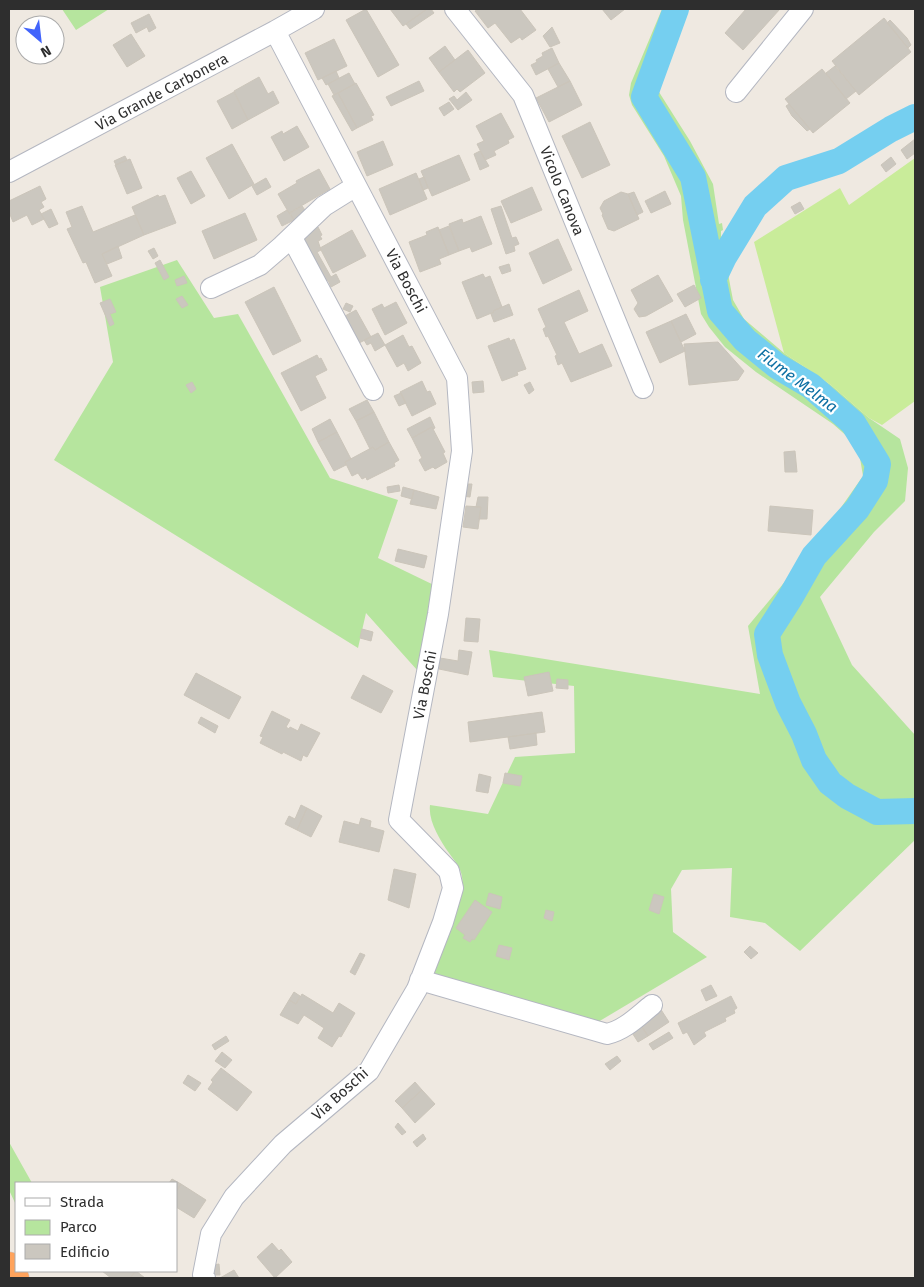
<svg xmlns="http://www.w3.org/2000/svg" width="924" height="1287" font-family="'Fira Sans',sans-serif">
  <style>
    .green { fill: #b6e59e }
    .pitch { fill: #c9ec9a }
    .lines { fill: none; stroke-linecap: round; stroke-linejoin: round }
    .river { stroke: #75cff0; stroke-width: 26 }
    .building { fill: #cbc7bf; stroke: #cbc5ba }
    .minor-casing { stroke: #b4b7c1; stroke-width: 22 }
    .highway-casing { stroke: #c9c9c9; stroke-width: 29 }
    .minor { stroke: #fff; stroke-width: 20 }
    .highway { stroke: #ffa35c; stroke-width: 28 }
    .labels { text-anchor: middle; stroke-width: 4.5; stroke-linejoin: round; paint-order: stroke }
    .street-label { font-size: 15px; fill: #2e2e2e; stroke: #fff }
    .water-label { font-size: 16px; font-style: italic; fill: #0d6fa3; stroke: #fff }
  </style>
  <rect width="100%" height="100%" fill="#efe9e1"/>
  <path class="green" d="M62 9H109L76 30Z
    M662 9H689L660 75 657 86 659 92 690 141 713 184 719 224 722 223 723 230 721 231V237L733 300 744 319 784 353 831 385 869 418 900 439 908 468 905 501 874 532 820 597 852 665 915 735V840L800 951 765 923 730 917 732 868 682 870 671 889 673 932 707 957 598 1022 428 979 461 893C461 888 463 882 462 877 461 868 454 860 449 853 440 840 428 821 430 805L488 814 515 757 575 753 574 686 493 677 489 650 760 694 748 626 812 549 863 476 858 446 833 424 756 372 725 347 709 327 701 314 683 220 681 196 664 156 632 105 629 95 631 83Z
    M177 260 214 318 238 314 330 478 398 500 378 558 438 587 426 680 366 613 358 648 54 460 113 362 100 287Z
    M9 1142 32 1183H16V1205L9 1190Z"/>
  <path class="pitch" d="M915 158V401L882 425 869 418 831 385 784 353 754 242 840 188 849 205Z"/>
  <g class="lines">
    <path class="river" d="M676 9 644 97 693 177 720 311 745 340 777 366 811 386 853 423 878 464 875 481 857 509 814 556 790 598 767 634 770 655 788 703 804 734 814 760 830 783 847 796 877 812 915 811
      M713 280 724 257 755 206 786 178 839 161 891 129 915 117"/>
  </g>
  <path class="building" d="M366 9 399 65 378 77 346 20Z
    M390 9H427L403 26Z
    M427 9H431L434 13 410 29 406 24Z
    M479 9H520L536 30 522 40 520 37 511 43 495 23 488 28 475 11Z
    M602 9H625L611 20Z
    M746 9H780L743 50 725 33Z
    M149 14 156 28 149 32 147 27 136 33 131 23Z
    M884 18 911 52 859 95 832 61Z
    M890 20 907 38 911 45 908 48 887 23Z
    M552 27 560 43 550 47 543 36Z
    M131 34 145 56 127 67 113 45Z
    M334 39 347 66 318 80 305 53Z
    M445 46 455 60 439 72 429 58Z
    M552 48 559 63 536 75 531 65 537 62 536 60 543 56 542 53Z
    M468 50 485 73 460 92 457 89 454 92 439 72Z
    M559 63 570 81 558 87 548 69Z
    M835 66 856 91 846 99 826 73Z
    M822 69 850 103 813 133 785 99Z
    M336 71 339 78 326 85 322 78Z
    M349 73 355 84 334 95 328 84Z
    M259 77 268 94 273 91 279 103 248 120 234 91Z
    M419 81 424 91 391 106 386 97Z
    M570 81 582 105 549 122 536 98Z
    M356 83 374 115 371 116 373 120 357 128 338 93Z
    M234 92 248 120 232 129 217 101Z
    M466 92 472 100 458 110 449 99 454 96 457 100Z
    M338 93 357 128 352 131 332 96Z
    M449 102 454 109 444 116 439 108Z
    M789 104 810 129 807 131 792 116 786 106Z
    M501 113 514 137 508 140 509 143 494 151 496 155 485 160 477 144 484 141 476 126Z
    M590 122 610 165 582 178 562 136Z
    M297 126 309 147 284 161 271 137 282 131 283 134Z
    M915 139V153L907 159 901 150Z
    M383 141 393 165 367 176 357 152Z
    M232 144 254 184 229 199 206 158Z
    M480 151 489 166 480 170 474 154Z
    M459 155 470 180 432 196 421 171Z
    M125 156 127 160 116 165 114 161Z
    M891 157 896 164 886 172 881 165Z
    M130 159 142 188 127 194 115 165Z
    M319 169 330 189 289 213 278 194 297 183 296 181Z
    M191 171 205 196 191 204 177 178Z
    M416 173 427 199 390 215 379 189Z
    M424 177 428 188 423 190 419 179Z
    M266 178 271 187 257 195 252 186Z
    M40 186 46 199 41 202 44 207 39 210 44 219 32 225 27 215 13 222 9 212V201Z
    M532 187 542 210 511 223 501 201Z
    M665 191 671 204 651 213 645 201Z
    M621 192 628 194 639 219 614 231 608 229 602 215 603 214 600 208 604 201Z
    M634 192 643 212 637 215 628 194Z
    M158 195 159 197 165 195 176 223 144 235 132 207Z
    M800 202 804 209 795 214 791 207Z
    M82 206 93 232 135 215 144 235 102 254 112 276 95 283 86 262 83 263 67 229 72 227 66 212Z
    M302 206 305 210 294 220 290 213Z
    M501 206 512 238 516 237 519 244 514 246 515 251 506 254 491 209Z
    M51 209 58 224 49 228 41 214Z
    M287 210 294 220 282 226 277 216Z
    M245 213 257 240 214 259 202 231Z
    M481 216 492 244 472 252 470 247 459 251 449 224 462 219 463 223Z
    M449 226 459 251 449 255 439 230Z
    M318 227 322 235 320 236 322 239 318 241 321 250 317 252 331 277 336 274 340 282 331 287 328 280 326 281 300 237Z
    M438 227 449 255 439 259 441 264 420 272 409 242 427 235 426 232Z
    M352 230 366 256 333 273 320 248Z
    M558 239 572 270 543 284 529 253Z
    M118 246 122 258 107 264 102 254Z
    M154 248 158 256 153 259 148 251Z
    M160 260 169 277 164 280 155 263Z
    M509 264 511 271 502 274 499 267Z
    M483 274 485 278 490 276 502 307 493 311 494 312 477 319 462 282Z
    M658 275 673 301 646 316 639 317 634 309 638 303 631 290Z
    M184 276 187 283 177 286 175 280Z
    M694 285 701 298 685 307 677 294Z
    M274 287 301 341 273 355 245 302Z
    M579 290 588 311 564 322 579 354 602 344 612 366 571 382 562 363 558 365 555 356 557 355 548 336 546 337 543 329 546 327 538 309Z
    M182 296 188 305 182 308 176 299Z
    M110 299 116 312 110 314 114 324 110 326 100 303Z
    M396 302 407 323 385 335 372 309 382 304 384 308Z
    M346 303 353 306 350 312 343 309Z
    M509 304 513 315 494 322 491 314 494 312 493 311Z
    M356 310 371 337 359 343 345 316Z
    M686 314 696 334 681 342 671 321Z
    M671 321 685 351 660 363 646 332Z
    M378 333 385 345 375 351 371 343 367 345 364 340Z
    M403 335 409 347 412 346 421 363 408 371 404 363 397 367 385 345Z
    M509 338 510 341 514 339 526 369 517 372 518 375 502 381 488 346Z
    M718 342 744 371 738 380 689 385 684 344Z
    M317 355 319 359 321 358 327 370 315 376 326 398 301 411 281 373Z
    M422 381 427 392 430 391 436 404 412 416 400 392Z
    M483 381 484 392 473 393 472 382Z
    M192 382 196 389 191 393 186 385Z
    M530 382 534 390 529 394 524 385Z
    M401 393 406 403 399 406 394 396Z
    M367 400 374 412 356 421 349 409Z
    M374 412 389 442 375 450 373 447 370 449 356 421Z
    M430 417 435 428 433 429 432 427 412 438 407 429Z
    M330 419 337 432 318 442 312 429Z
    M432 427 445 452 443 453 447 462 435 469 433 467 425 471 419 460 422 458 412 438Z
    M337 432 351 459 345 462 346 465 334 471 318 442Z
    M389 442 399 460 394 463 395 466 367 480 366 477 362 479 358 473 352 476 345 462 373 447 375 450Z
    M795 451 797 472H785L784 452Z
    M464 484H472L470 497 462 496Z
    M399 485 400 491 388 493 387 487Z
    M403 487 414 490 412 499 401 496Z
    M414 490 439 497 436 509 410 504Z
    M478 497H488L487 519H479L481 507H476Z
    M466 506 481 507 478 529 463 527Z
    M770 506 813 510 811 535 768 531Z
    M398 549 427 556 424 568 395 561Z
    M466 618 480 619 478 642 464 641Z
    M362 629 373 632 371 641 360 638Z
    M459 650 472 652 468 675 439 669 440 658 458 661Z
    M549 672 553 691 528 696 524 677Z
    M196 673 241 697 229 719 184 695Z
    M363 675 393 691 381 713 351 698Z
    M557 679 568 680V689L556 688Z
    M272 711 290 720 286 727 289 729 290 727 298 731 301 724 320 733 307 757 303 755 301 761 283 752 282 754 260 743 263 737 260 736Z
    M542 712 545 732 470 742 468 722Z
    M201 717 218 726 215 733 198 723Z
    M536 733 537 745 510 749 508 737Z
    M505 773 522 776 520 786 503 783Z
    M479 774 491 777 488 793 476 791Z
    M301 805 307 808 297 830 285 824 289 816 295 819Z
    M307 808 322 816 311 837 297 830Z
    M361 818 371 821 370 827 384 831 379 852 339 842 344 821 359 825Z
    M394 869 416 874 409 908 388 900Z
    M489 893 502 897 500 909 486 905Z
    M654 894 664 897 659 914 649 910Z
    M475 900 492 912 474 940 472 939 470 942 463 938 465 935 456 928Z
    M546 910 554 912 552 921 544 918Z
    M499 945 512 948 509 960 496 956Z
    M750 946 758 953 751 959 744 952Z
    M360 953 365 955 355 975 350 972Z
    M711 985 717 996 706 1001 701 990Z
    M294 992 300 996 296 1004 289 1000Z
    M302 994 333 1013 339 1003 355 1013 341 1037 339 1036 332 1047 318 1038 324 1028 304 1015 298 1024 280 1015 289 1000 296 1004Z
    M731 996 737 1008 734 1010 735 1013 725 1018 726 1021 704 1032 706 1036 694 1045 687 1032 683 1034 678 1023Z
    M658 1005 669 1022 648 1036 637 1019Z
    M637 1019 648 1036 638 1042 627 1025Z
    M669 1032 673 1038 653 1050 649 1044Z
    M226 1036 229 1041 215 1050 212 1045Z
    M222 1052 232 1060 225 1068 215 1061Z
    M617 1056 621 1061 610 1070 605 1064Z
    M221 1068 252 1092 237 1111 208 1089 213 1082 211 1080Z
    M188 1075 201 1083 195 1091 183 1083Z
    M415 1082 422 1090 402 1108 395 1101Z
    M422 1090 435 1104 415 1123 402 1108Z
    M398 1123 406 1132 402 1135 395 1127Z
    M423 1134 426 1139 417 1147 413 1142Z
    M172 1179 181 1184 176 1192V1183H169Z
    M181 1184 206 1200 194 1218 176 1207V1192Z
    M272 1243 279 1251 281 1249 292 1262 275 1278 257 1257Z
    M219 1264 220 1275H214L213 1265Z
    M234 1270 239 1278H220Z
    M102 1271H133L135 1272 130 1278H111Z
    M136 1271 145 1278H130Z"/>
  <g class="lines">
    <defs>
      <path id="minor" d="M455 9 523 95 643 388
        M736 92 803 9
        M9 172 275 31 314 9
        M292 238 373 390
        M211 288 260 265 282 246 324 206 356 186
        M420 980 607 1034C625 1030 638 1016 652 1005
        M205 1278 203 1275 211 1234 234 1197 283 1144 369 1071 417 989 443 922 453 888 449 871 399 820 438 614 462 451 457 378 275 31"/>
      <path id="highway" d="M9 1266 15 1278"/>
    </defs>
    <use href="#minor" class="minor-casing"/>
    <use href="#highway" class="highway-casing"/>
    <use href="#minor" class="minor"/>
    <use href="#highway" class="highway"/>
  </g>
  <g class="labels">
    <g class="street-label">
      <text transform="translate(162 92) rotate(-28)" y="5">Via Grande Carbonera</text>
      <text transform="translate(562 191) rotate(68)" y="5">Vicolo Canova</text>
      <text transform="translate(406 281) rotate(62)" y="5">Via Boschi</text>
      <text transform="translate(425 685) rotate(-79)" y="5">Via Boschi</text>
      <text transform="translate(340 1094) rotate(-42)" y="5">Via Boschi</text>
    </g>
    <g class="water-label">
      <text transform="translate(798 380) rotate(37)" y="6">Fiume Melma</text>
    </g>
  </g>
  <rect width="924" height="1287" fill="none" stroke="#2e2e2e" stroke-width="20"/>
  <rect x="15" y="1182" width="162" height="90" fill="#ffffff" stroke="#ababab"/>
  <rect x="25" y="1198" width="25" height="8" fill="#ffffff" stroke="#ababab"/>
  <text x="60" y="1207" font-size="15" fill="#2e2e2e">Strada</text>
  <rect x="25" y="1220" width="25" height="15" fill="#b6e59e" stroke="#ababab"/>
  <text x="60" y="1232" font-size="15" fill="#2e2e2e">Parco</text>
  <rect x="25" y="1244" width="25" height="15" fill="#cbc7bf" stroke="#ababab"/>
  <text x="60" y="1257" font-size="15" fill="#2e2e2e">Edificio</text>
  <g transform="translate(40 40) rotate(152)"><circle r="24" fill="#ffffff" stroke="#ababab"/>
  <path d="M0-4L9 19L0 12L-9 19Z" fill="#4264fb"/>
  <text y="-8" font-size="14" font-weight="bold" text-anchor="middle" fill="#2e2e2e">N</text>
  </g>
</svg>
